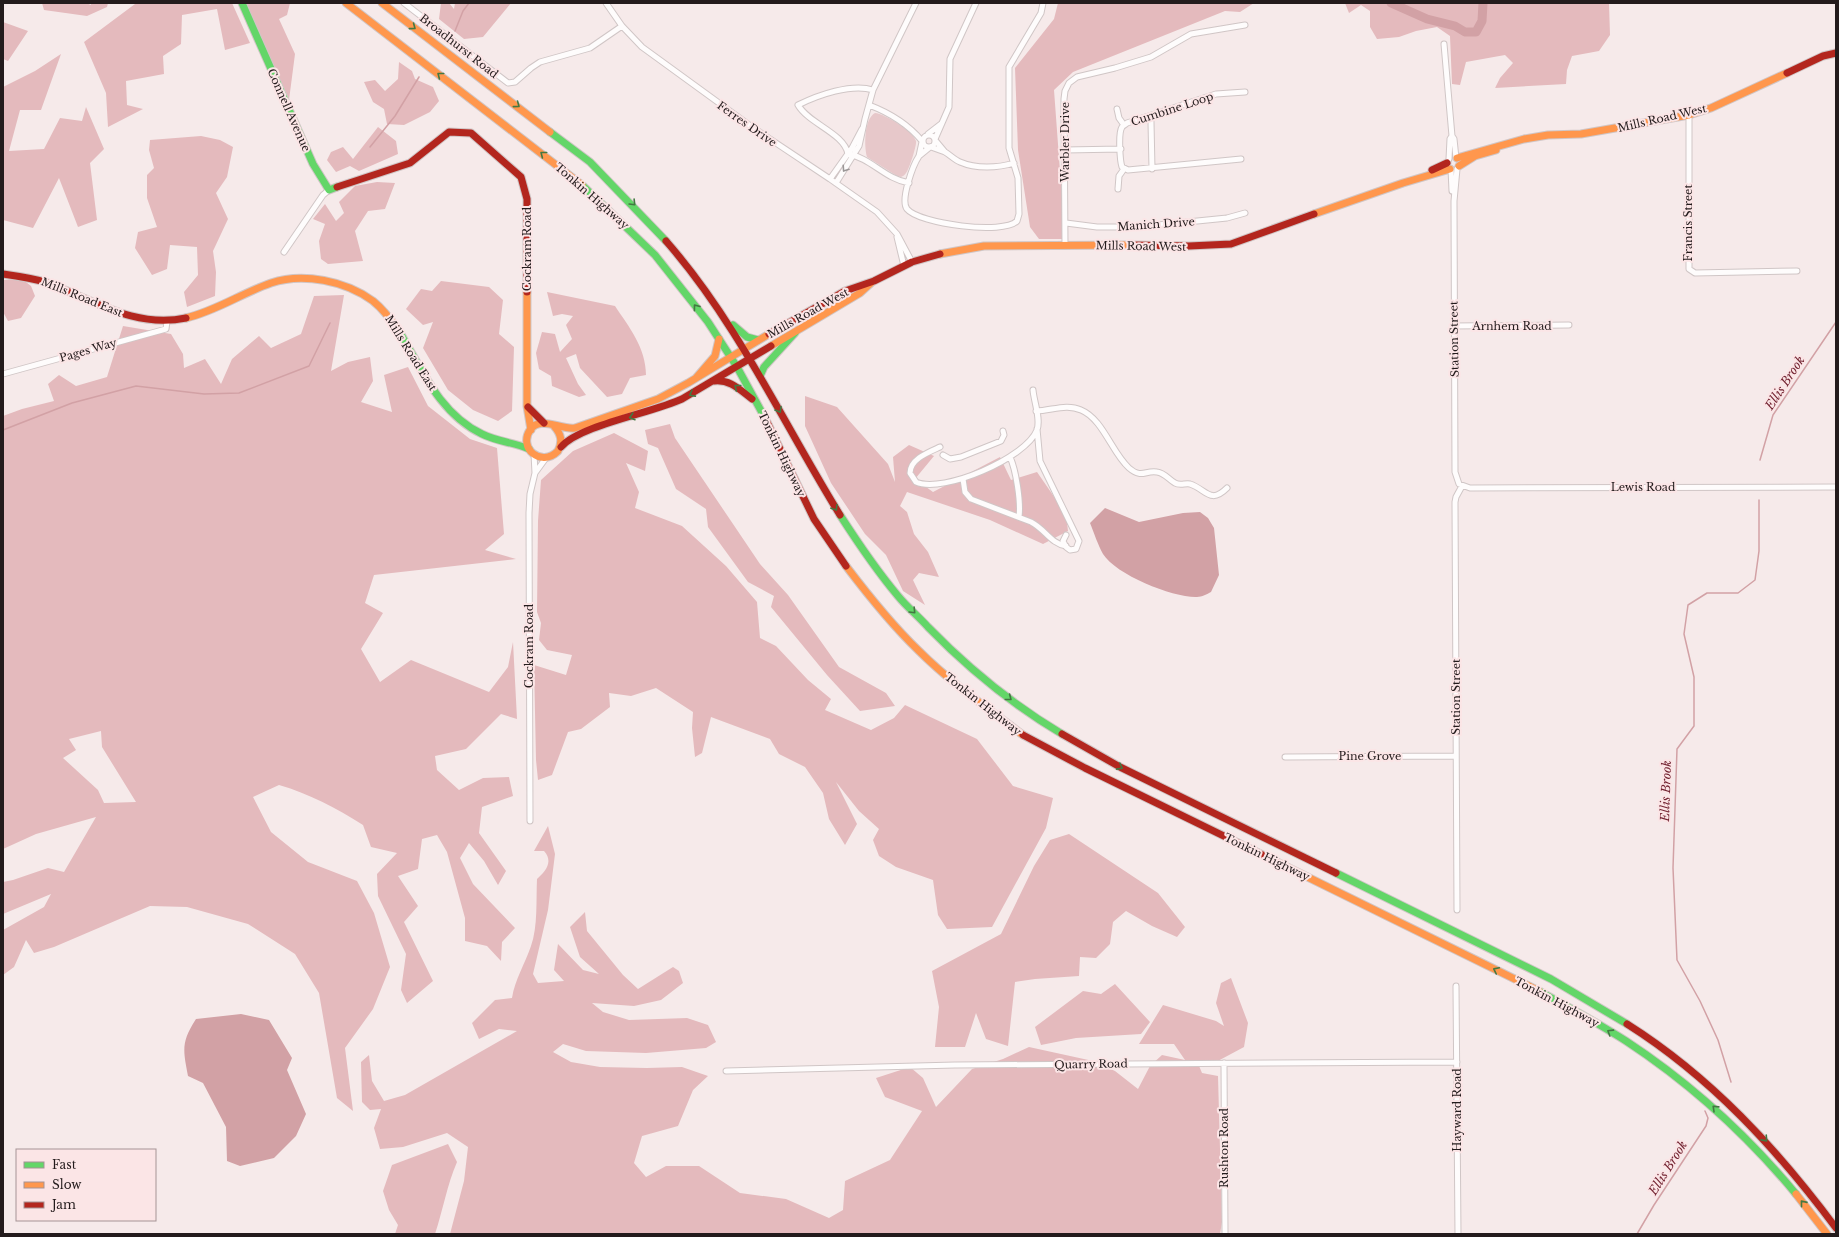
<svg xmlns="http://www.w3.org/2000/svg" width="1839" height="1237" font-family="'Libre Baskerville',serif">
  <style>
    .green { fill: #e7c8ca }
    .forest { fill: #e4babd; fill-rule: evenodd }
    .water { fill: #d2a1a5 }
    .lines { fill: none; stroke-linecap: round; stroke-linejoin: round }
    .stream { stroke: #d2a1a5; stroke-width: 1.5 }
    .river { stroke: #d2a1a5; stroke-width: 9 }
    .street-casing { stroke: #d0c6c6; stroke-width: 7 }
    .fast-casing { stroke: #d0c6c6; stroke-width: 9 }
    .slow-casing { stroke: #d0c6c6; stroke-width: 9 }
    .jam-casing { stroke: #d0c6c6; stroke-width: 9 }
    .street { stroke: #fefcfc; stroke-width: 5 }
    .fast { stroke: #63d668; stroke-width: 7 }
    .slow { stroke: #ff974d; stroke-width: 7 }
    .jam { stroke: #b3261e; stroke-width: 7 }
    .oneway { stroke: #437842 }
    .oneway2 { stroke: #9b9797 }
    .labels { text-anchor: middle; stroke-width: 4; stroke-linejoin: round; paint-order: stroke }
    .street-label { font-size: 11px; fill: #231b1c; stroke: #fbe5e6 }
    .water-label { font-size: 12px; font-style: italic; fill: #732432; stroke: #fbe5e6 }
  </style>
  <rect width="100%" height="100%" fill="#f6eaea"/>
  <path class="green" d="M875 113C885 114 913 131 916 141 917 145 909 170 906 173 905 175 903 176 901 177L897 176 867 157C864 146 864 119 875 113Z"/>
  <path class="forest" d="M42 3H86L91 5V3H108L107 7 87 16 44 10Z
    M139 3H232L250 43 225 50 217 9 182 15 181 44 163 56 164 74 126 81 127 105 143 109 108 127 106 93 84 42 135 4Z
    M246 3H290L287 15 279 19 295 54 289 100Z
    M441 3H449L454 9 455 3H511L483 37 464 39 439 19Z
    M1058 3H1254L1240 12 1225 11 1073 72 1054 90 1065 239H1039L1030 227 1018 150 1015 68 1054 19Z
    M1345 3H1609L1610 35 1599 51 1572 56 1567 70 1566 84 1495 88 1500 78 1513 63 1505 55 1466 62 1460 85 1452 84 1450 36 1437 27 1416 31 1399 37 1377 39 1370 27V11L1361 5 1349 13Z
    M3 22 28 31 8 61 3 59Z
    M61 54 41 110H20L9 151 44 149 60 118 82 121 86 107 104 149 90 163 97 220 78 227 59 178 33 228 3 220V87L35 71Z
    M399 62 412 71 415 79 433 87 439 101 430 112 404 125 387 124 384 109 373 102 364 82 375 80 385 91 398 79Z
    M378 127 396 141 398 154 359 171 350 166 336 172 327 160 331 152 343 147 353 159Z
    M201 136 220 140 233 147 227 177 216 193 228 219 213 251 216 272 215 296 187 307 184 292 198 275 197 247 170 245 167 269 152 275 135 248 138 232 157 227 147 198V175L154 168 149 150 150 140Z
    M377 182 395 183 385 209 368 211 355 231 363 261 328 264 321 259 319 241 325 224 313 219 325 204 336 221 344 213 339 202 355 186Z
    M22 279 31 286 35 296 21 318 8 321 3 312V280Z
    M441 281 489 287 503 300 499 334 514 347 512 411 498 421 473 410 448 390 423 348 433 322 423 325 406 309 421 289 432 291Z
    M547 292 615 306C629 327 646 348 646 375L630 378 622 394 607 397 580 368 576 354 566 358 578 384 586 395 579 397 552 386 551 376 539 369 536 353 542 332 555 334 560 352 572 339 566 325 573 316 562 314 553 316Z
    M344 295 331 371 348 362 370 357 373 381 361 402 392 412 384 375 408 367 428 406 470 439 497 448 504 534 485 550 516 559 374 575 365 603 383 613 361 649 380 682 411 660 489 692 508 667 513 642 517 719 501 714 466 749 435 756 437 770 459 790 483 778 509 777 513 796 482 807 479 833 506 871 498 885 484 861 469 843 460 858 473 884 515 928 502 942 501 961 487 946 465 941V918L447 852 437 835 422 839 418 869 398 876 418 906 404 922 433 981 407 1003 401 990 406 954 378 896 377 874 397 853 371 847 363 825C336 808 310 794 279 785L253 797 271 832 308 862 357 881 374 913 390 967 373 1009 345 1048 353 1111 337 1098 319 993 295 954 248 924 187 907 150 906 54 947 34 953 26 940 14 967 3 975V930L44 907 51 894 3 914V882L13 880 48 868 64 872 96 817 36 834 3 849V416L22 409 54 401 48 384 59 375 76 386 107 377 123 326 171 334 183 354 184 368 205 359 221 384 232 359 259 336 271 348 301 334 314 296ZM101 731 102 747 136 802 104 803 98 790 63 758 76 750 69 739Z
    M805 396 837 407 888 464 895 482 893 457 909 445 934 456 915 479 933 492 1000 457 1011 480 1037 472 1066 514 1068 531 1043 544 990 520 907 492 900 506 907 512 914 534 928 552 939 577 919 573 913 580 925 605 903 591 886 555 865 534 831 483 805 426Z
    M670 424 675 438 760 564 788 595 839 667 886 693 895 706 860 711 827 675 771 607 774 596 748 582 708 527 706 509 676 489 658 448 648 444 645 430Z
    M614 433 648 451 645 471 626 463 639 492 635 508 682 526 726 566 757 602 760 638 776 646 808 680 831 699 825 710 871 730 894 718 905 705 977 739 1013 786 1053 798 1046 828 992 927 947 929 938 915 933 880 896 867 879 856 873 840 879 829 859 811 836 782 857 824 845 845 829 819 823 793 805 767 779 754 770 739 711 717 702 753 695 757 692 728 693 712 656 688 631 696 609 693 610 707 581 729 568 732 552 775 538 780 536 760 534 665 566 675 572 655 547 650 539 640 541 623 537 612 538 521 541 480 573 451Z
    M548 826 555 854 548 910 533 974 538 983 564 981 554 970 558 944 583 970 599 974 580 957 570 927 585 912 587 931 623 975 638 989 673 967 679 971 683 983 661 1000 634 1006 592 1003 603 1012 629 1020 687 1018 708 1025 716 1042 706 1048 646 1053 586 1051 563 1044 553 1052 571 1062 600 1067 647 1068 682 1067 708 1076 693 1090 678 1126 642 1136 634 1163 646 1177 666 1166H699L740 1193 786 1199 829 1218 843 1210 845 1181 890 1160 922 1111 885 1097 876 1078 910 1067 923 1078 936 1107 972 1069 1003 1059 1029 1047 1093 1061 1115 1071 1138 1089 1150 1066 1162 1055 1185 1060 1174 1044H1139L1163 1005 1216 1021 1224 1026 1216 1003 1221 983 1231 978 1248 1023 1244 1047 1216 1062 1197 1061 1202 1073 1218 1076 1222 1222 1220 1234H450L464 1181 468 1147 447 1133 403 1147 380 1149 374 1128 381 1109 370 1110 362 1102 361 1062 369 1055 372 1081 384 1101 405 1095 517 1031 499 1029 479 1039 472 1023 495 1000 512 998C515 979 525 964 531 946 538 927 536 899 537 879 545 872 554 862 544 851H534Z
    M1069 834 1158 893 1185 927 1177 937 1152 926 1126 911 1113 922 1110 944 1096 958 1080 957 1079 976 1035 979 1015 982 1008 1046 986 1039 976 1013 965 1047H935L939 1007 932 971 1001 934 1034 866 1050 840Z
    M1115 984 1150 1022 1141 1034 1076 1038 1041 1045 1035 1027 1083 991 1101 994Z
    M448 1144 457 1162C447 1185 443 1210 435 1234H395L398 1225 389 1210 383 1191 392 1165Z"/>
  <path class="water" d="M1105 508 1139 522 1183 513 1200 512 1208 518 1214 528 1219 575 1211 592C1207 594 1202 597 1197 597 1174 598 1116 575 1103 554 1098 545 1094 533 1090 523Z
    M241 1014 269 1020 292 1058 287 1070 306 1114 296 1136 274 1158 240 1166 227 1161 226 1127 203 1083 188 1076C183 1050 181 1042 196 1019Z"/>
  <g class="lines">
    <path class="stream" d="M455 31 463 11 469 3
      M370 147 395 116 419 77
      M3 430 72 403 136 386 204 394 239 393 309 366 330 323
      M1760 460 1773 415 1836 322
      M1731 1082 1718 1040 1700 1001 1677 960 1673 868 1677 749 1694 726V677L1684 634 1688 605 1707 593H1738L1755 580 1759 551V500
      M1637 1234 1654 1205 1706 1126 1708 1118 1705 1111"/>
    <path class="river" d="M1391 3 1427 19 1455 26 1465 32H1476L1482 21 1483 3"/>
    <defs>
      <path id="street" d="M404 3 508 83 515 82 531 68 540 62 590 48 622 26
        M606 3 622 26 642 47 752 127 830 179 877 212 897 234 912 262
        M1444 44 1452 136 1454 139 1456 158
        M873 90C852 83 818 95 798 105 809 124 844 133 848 154 871 158 885 179 909 183
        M869 105C890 113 908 124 922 141
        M1117 109 1119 118 1124 125
        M1689 115V269L1695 273 1797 271
        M1150 116 1151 122 1152 169
        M928 134 941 124
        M923 141a6 6 0 1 1 12 0a6 6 0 1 1-12 0Z
        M935 139 949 107 950 59 976 3
        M922 142 919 156 930 147
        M931 147 945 152 935 140
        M1065 150 1121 149
        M945 152C950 155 955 160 960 162 976 169 998 168 1014 163
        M919 156C913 165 900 200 907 209 919 224 1004 235 1017 221L1019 214 1018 178 1009 148V67L1041 13 1043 3
        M1241 159 1128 170 1122 167C1120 161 1118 133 1122 127 1124 125 1125 125 1127 123L1216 94 1245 92
        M1449 159 1450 139 1452 136
        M1451 169 1452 191
        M1457 169 1454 201 1455 472 1459 484 1470 488 1836 487
        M830 179 852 148 862 129
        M836 183 859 146 865 119 873 90 916 3
        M1118 189 1119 176 1124 169
        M1066 223 1097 227H1138L1227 218 1245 213
        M897 237 904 266
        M1065 246 1064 99 1065 91 1069 83 1077 77 1115 68 1151 57 1191 34 1245 25
        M284 252 323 195 329 190
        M1454 326 1569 325
        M3 374 166 329 167 321
        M1036 411C1051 411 1066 403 1081 410 1103 419 1112 453 1129 468 1142 479 1145 470 1157 472 1165 473 1169 480 1175 483 1180 486 1185 483 1190 484 1206 489 1210 505 1227 488
        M1037 429 1040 461 1079 541 1076 549 1070 550 1066 547 1063 541 1066 535
        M940 447C929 452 910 459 910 473L916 482C943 494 1026 458 1037 430 1041 419 1034 402 1033 390
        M943 455 950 459 961 457 1001 441 1004 435 1003 431
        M1010 457C1016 470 1021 502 1019 517
        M535 473 546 458
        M963 479 965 492 971 499 1031 522C1045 529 1051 544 1066 546
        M1285 757 1456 756
        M530 821 529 513 530 494 535 473 534 454
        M1457 910 1455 502 1456 497 1462 486
        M1456 986 1458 1234
        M1224 1063 1225 1234
        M726 1071 955 1065 1457 1062"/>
      <path id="fast" d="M242 3 313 164 329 190 337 187
        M550 132 590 162 666 241
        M582 185 655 255 708 322 737 367 765 418
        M733 325 747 337 758 340
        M399 331C422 370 440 414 482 434 498 442 513 442 529 449
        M760 376 764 367 795 333
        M840 515C858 543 877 571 898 596 907 607 918 616 928 627 968 668 1013 705 1062 734
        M1336 873 1551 979 1627 1024
        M1539 991C1568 1007 1598 1023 1626 1041 1690 1083 1747 1135 1796 1194"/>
      <path id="slow" d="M346 3 582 185
        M382 3 550 132
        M1457 158 1524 139 1548 135 1581 134 1689 115 1711 108 1787 73
        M1459 166 1475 156 1496 150
        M1314 214 1403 183 1450 169
        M940 254 984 246 1131 245
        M527 292V406L531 430
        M186 318C216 311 242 293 271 283 303 272 346 281 373 301 383 309 392 321 399 331
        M771 346 860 293 871 283
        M696 378 715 356 719 339
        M554 426C561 434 563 441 558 451 541 468 518 448 530 430 540 415 560 430 575 428L658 399 688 383 769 334
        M846 566C868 595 892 625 918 650 950 682 987 708 1023 735
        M1277 862 1539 991
        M1796 1194 1827 1234"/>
      <path id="jam" d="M1787 73 1823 56 1836 53
        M1432 170 1447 163
        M337 187 410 163 449 132 471 133 521 177 527 199V292
        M666 241C738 323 783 423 840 515
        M1131 245 1189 246 1231 244 1314 214
        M3 274C17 276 31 278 45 282 92 299 134 329 186 318
        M769 334 845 291 874 281 912 262 940 254
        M714 381C730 379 740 390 752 399
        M528 407 544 423
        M765 418 814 519 846 566
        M561 447C580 425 652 413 682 399L771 346
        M1062 734 1120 767 1336 873
        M1023 735 1085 768 1277 862
        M1627 1024C1711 1077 1777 1149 1836 1228"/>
    </defs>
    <use href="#street" class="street-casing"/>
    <use href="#fast" class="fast-casing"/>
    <use href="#slow" class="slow-casing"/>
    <use href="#jam" class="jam-casing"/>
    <use href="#street" class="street"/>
    <use href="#fast" class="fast"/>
    <use href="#slow" class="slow"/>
    <use href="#jam" class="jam"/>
  </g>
  <defs><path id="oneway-chevron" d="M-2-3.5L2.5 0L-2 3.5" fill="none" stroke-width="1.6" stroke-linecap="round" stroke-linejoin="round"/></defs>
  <g class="oneway">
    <use href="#oneway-chevron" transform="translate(413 27) rotate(37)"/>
    <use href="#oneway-chevron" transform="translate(440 75) rotate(-142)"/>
    <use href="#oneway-chevron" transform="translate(517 105) rotate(37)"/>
    <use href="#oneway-chevron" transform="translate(543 154) rotate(-142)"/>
    <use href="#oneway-chevron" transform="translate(633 203) rotate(46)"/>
    <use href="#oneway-chevron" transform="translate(696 307) rotate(-127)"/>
    <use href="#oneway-chevron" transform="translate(737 387) rotate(-141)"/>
    <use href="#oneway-chevron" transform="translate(692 394) rotate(152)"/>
    <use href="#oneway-chevron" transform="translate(779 410) rotate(60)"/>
    <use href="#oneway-chevron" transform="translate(632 417) rotate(163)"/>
    <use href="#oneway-chevron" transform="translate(835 508) rotate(58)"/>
    <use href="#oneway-chevron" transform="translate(913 611) rotate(46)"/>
    <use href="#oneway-chevron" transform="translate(1009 698) rotate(38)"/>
    <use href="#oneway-chevron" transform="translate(1120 767) rotate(28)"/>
    <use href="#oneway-chevron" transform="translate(1496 970) rotate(-154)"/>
    <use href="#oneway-chevron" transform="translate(1610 1032) rotate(-148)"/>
    <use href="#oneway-chevron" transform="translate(1715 1108) rotate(-136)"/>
    <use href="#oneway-chevron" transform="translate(1765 1139) rotate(48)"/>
    <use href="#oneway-chevron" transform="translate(1803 1203) rotate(-129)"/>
  </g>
  <use class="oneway2" href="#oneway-chevron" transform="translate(845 169) rotate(124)"/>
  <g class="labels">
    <g class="street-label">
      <text transform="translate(459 46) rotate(38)" y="4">Broadhurst Road</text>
      <text transform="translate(1172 109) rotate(-18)" y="4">Cumbine Loop</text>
      <text transform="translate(289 110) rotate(66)" y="4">Connell Avenue</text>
      <text transform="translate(1662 118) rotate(-13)" y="4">Mills Road West</text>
      <text transform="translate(747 124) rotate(35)" y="4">Ferres Drive</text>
      <text transform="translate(1065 142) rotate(-90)" y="4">Warbler Drive</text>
      <text transform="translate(592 196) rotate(41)" y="4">Tonkin Highway</text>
      <text transform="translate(1688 223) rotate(-90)" y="4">Francis Street</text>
      <text transform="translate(1156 224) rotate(-4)" y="4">Manich Drive</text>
      <text transform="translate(1141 246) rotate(1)" y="4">Mills Road West</text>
      <text transform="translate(527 249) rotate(-90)" y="4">Cockram Road</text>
      <text transform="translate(82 297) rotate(22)" y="4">Mills Road East</text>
      <text transform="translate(808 313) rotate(-29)" y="4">Mills Road West</text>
      <text x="1512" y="330">Arnhem Road</text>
      <text transform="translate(1454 339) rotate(-91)" y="4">Station Street</text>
      <text transform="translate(88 350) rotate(-16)" y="4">Pages Way</text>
      <text transform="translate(411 353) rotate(58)" y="4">Mills Road East</text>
      <text transform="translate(782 454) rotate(64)" y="4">Tonkin Highway</text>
      <text x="1643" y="491">Lewis Road</text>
      <text transform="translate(529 646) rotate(-90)" y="4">Cockram Road</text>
      <text transform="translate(1456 697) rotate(-90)" y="4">Station Street</text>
      <text transform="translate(983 704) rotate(38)" y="4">Tonkin Highway</text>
      <text x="1370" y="760">Pine Grove</text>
      <text transform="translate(1267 857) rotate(26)" y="4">Tonkin Highway</text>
      <text transform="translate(1557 1002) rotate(28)" y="4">Tonkin Highway</text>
      <text transform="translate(1091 1064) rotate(-1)" y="4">Quarry Road</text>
      <text transform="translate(1457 1110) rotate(-90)" y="4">Hayward Road</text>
      <text transform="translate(1224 1148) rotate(-90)" y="4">Rushton Road</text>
    </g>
    <g class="water-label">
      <text transform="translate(1785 383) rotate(-57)" y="4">Ellis Brook</text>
      <text transform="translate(1666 791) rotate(-88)" y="4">Ellis Brook</text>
      <text transform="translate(1668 1168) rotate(-58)" y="4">Ellis Brook</text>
    </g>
  </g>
  <rect width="1839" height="1237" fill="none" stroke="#231b1c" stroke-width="8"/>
  <rect x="16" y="1149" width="140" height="72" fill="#fbe5e6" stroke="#a59495"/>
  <rect x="24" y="1162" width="20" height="6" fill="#63d668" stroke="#a59495"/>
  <text x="52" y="1169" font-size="12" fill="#231b1c">Fast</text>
  <rect x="24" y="1182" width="20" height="6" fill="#ff974d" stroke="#a59495"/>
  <text x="52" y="1189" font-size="12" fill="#231b1c">Slow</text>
  <rect x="24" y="1202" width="20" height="6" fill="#b3261e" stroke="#a59495"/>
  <text x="52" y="1209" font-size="12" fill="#231b1c">Jam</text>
</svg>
